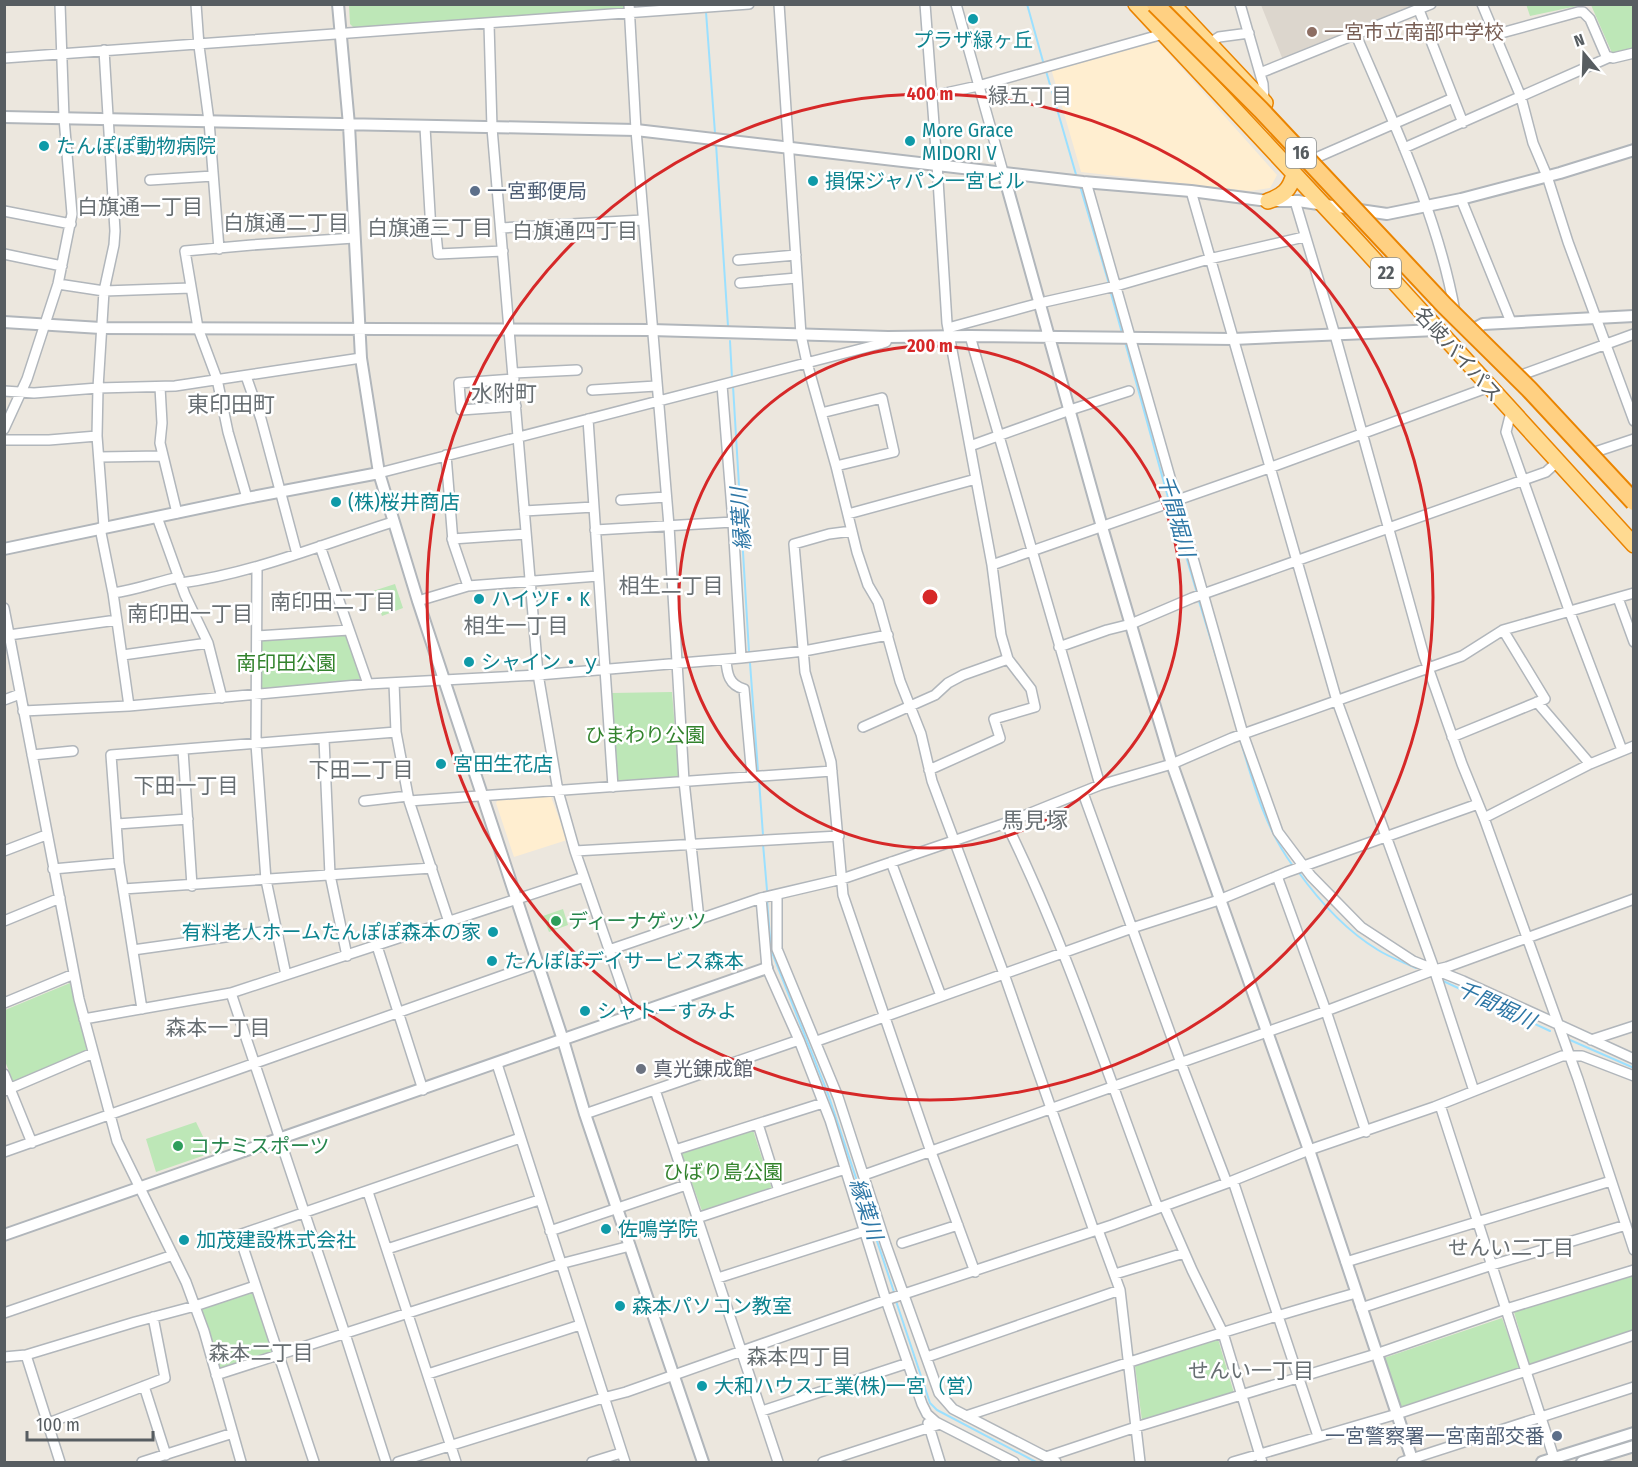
<svg xmlns="http://www.w3.org/2000/svg" width="1638" height="1467" font-family="'Fira Sans Condensed','Noto Sans JP',sans-serif">
  <style>
    .commercial { fill: #ffeed0 }
    .education { fill: #dcd6cd }
    .green { fill: #bde7b7 }
    .lines { fill: none; stroke-linecap: round; stroke-linejoin: round }
    .stream { stroke: #9be0ff; stroke-width: 2 }
    .minor-casing { stroke: #b1b6bb; stroke-width: 12 }
    .tertiary-casing { stroke: #b1b6bb; stroke-width: 14 }
    .trunk-casing { stroke: #ea8400; stroke-width: 18 }
    .minor { stroke: #fff; stroke-width: 9 }
    .tertiary { stroke: #fff; stroke-width: 10 }
    .trunk { stroke: #ffda91; stroke-width: 15 }
    .motorway-bridge-casing { stroke: #ea8400; stroke-width: 20; stroke-linecap: butt }
    .motorway-bridge { stroke: #ffd082; stroke-width: 16 }
    .ring { fill: none; stroke: #d62828; stroke-width: 3 }
    .culture-dot { fill: #0f9aa8; stroke: #fff; stroke-width: 2 }
    .education-dot { fill: #8d6e63; stroke: #fff; stroke-width: 2 }
    .service-dot { fill: #5c6f8a; stroke: #fff; stroke-width: 2 }
    .leisure-dot { fill: #2e9e5b; stroke: #fff; stroke-width: 2 }
    .worship-dot { fill: #6b7280; stroke: #fff; stroke-width: 2 }
    .labels { text-anchor: middle; stroke-width: 5; stroke-linejoin: round; paint-order: stroke }
    .shield { fill: #fff; stroke: #898e90; stroke-width: 1.5 }
    .shield-label { font-size: 18px; font-weight: bold; fill: #575d61 }
    .education-label { font-size: 20px; fill: #785e54; stroke: #fff; text-anchor: start }
    .culture-label { font-size: 20px; fill: #0d838f; stroke: #fff; text-anchor: start }
    .service-label { font-size: 20px; fill: #4e5e75; stroke: #fff; text-anchor: start }
    .street-label { font-size: 20px; fill: #575d61; stroke: #fff }
    .park-label { font-size: 20px; fill: #33832d; stroke: #fff }
    .leisure-label { font-size: 20px; fill: #27864d; stroke: #fff; text-anchor: start }
    .worship-label { font-size: 20px; fill: #5b616d; stroke: #fff; text-anchor: start }
    .neighbourhood-label { font-size: 21px; fill: #686f73; stroke: #fff }
    .water-label { font-size: 21px; font-style: italic; fill: #2e77a6; stroke: #fff }
    .quarter-label { font-size: 22px; fill: #686f73; stroke: #fff }
    .centre { fill: #d62828; stroke: #fff; stroke-width: 3 }
    .ring-label { font-size: 18px; text-anchor: middle; font-weight: bold; fill: #d62828; stroke: #fff; stroke-width: 5; stroke-linejoin: round; paint-order: stroke }
  </style>
  <rect width="100%" height="100%" fill="#ece7de"/>
  <path class="commercial" d="M1154 37 1277 175 1270 188 1250 191 1081 172 1050 65Z
    M550 794 567 840 514 857 496 803 499 797Z"/>
  <path class="education" d="M1261 5H1422L1283 60Z"/>
  <path class="green" d="M628 4V11L354 28 350 24 349 5Z
    M1526 4H1582V5L1530 16Z
    M1591 5H1633V48L1612 53Z
    M395 584 403 608 382 616 373 591Z
    M346 635 362 678 360 681 262 690 260 640Z
    M672 692 679 777 618 782 611 693Z
    M563 909 568 925 549 932 543 916Z
    M70 983 87 1050 13 1082 5 1061V1010Z
    M196 1122 211 1153 156 1172 146 1139Z
    M753 1130 772 1189 702 1211 681 1153Z
    M1633 1276V1330L1529 1364 1514 1312Z
    M253 1290 276 1353 219 1370 200 1308Z
    M1502 1318 1520 1368 1395 1409 1384 1358Z
    M1218 1339 1234 1393 1142 1421 1135 1366Z"/>
  <g class="lines">
    <path class="stream" d="M1027 4 1044 65
      M706 12 715 133
      M1046 71 1077 178
      M716 144 728 326
      M1080 186 1109 284
      M1110 290 1122 333
      M730 341 732 378
      M1125 342 1169 501
      M733 386 749 652
      M1171 506 1197 593
      M1198 598 1228 696
      M750 663 758 771
      M1241 742C1254 786 1265 828 1293 866
      M759 780 763 835
      M763 844 767 890
      M1297 870C1319 901 1345 930 1378 950 1389 957 1403 962 1416 968
      M767 900 771 950 828 1094 895 1295
      M1441 980 1550 1031
      M1570 1040 1634 1068
      M896 1301 930 1403 937 1410 1036 1462"/>
    <defs>
      <path id="minor" d="M196 4 199 46 209 121 219 249
        M629 4 636 130 669 526 684 781 699 919
        M779 4 801 335 807 363 836 466 857 552 868 585 878 602 900 681 921 734 932 781 1004 974 1094 1231
        M925 4 937 164 947 323 992 565 1269 468 1489 387
        M956 4 1003 172
        M1240 4 1263 84 1264 101
        M1482 4 1521 97 1533 143 1547 176 1568 242 1634 421
        M1419 10 1463 123
        M489 24 492 128 538 674 558 791 575 851 632 1016
        M1356 35C1394 124 1438 216 1455 312
        M1494 35 1578 12H1583L1590 19 1606 56 1613 58 1634 53
        M1208 44 1219 37 1249 33
        M4 58 749 4
        M1260 73 1431 4
        M932 96 978 86 1163 34
        M425 127 431 231 436 234 438 254 503 251
        M1404 148 1610 57
        M1311 160 1453 98
        M150 180 213 176
        M1086 182 1243 734 1278 832 1311 876 1361 927 1413 961 1463 981 1634 1059
        M1191 191 1337 701 1432 963 1474 1091
        M1461 199 1511 322
        M1295 201 1335 335 1424 656 1462 764 1484 818 1578 1079 1634 1250
        M4 211 71 224
        M501 228 643 220
        M4 254 62 266
        M738 260 796 255
        M740 283 797 278
        M58 284 104 291 191 288
        M948 328 1040 303 1116 286 1209 259 1304 237
        M970 336 1100 785
        M514 373 577 370
        M246 376 261 419 297 554
        M1516 377 1634 334
        M514 379 459 383 461 410 516 406
        M160 387 162 423 160 443 177 513
        M592 390 656 386
        M4 391 34 393 98 388 175 386 361 358
        M1511 412 1506 432 1569 610 1622 750
        M821 413 882 398 894 452 836 466
        M588 419 613 787
        M4 429 27 379 58 284 72 214 64 118 60 4
        M4 440H49L97 436
        M970 446 1070 410 1129 391
        M446 455 453 542 468 586
        M1586 455 1634 439
        M99 457 162 456
        M379 473 880 344 886 342 888 337
        M247 498 228 432 217 379 198 328 185 251 252 245 354 238
        M621 500 666 497
        M524 511 594 507
        M848 514 976 479
        M157 517 185 595 208 643 222 698
        M104 527 97 436 98 388 104 291 114 245 115 231 104 50
        M100 528 113 593 129 706
        M595 530 733 522
        M852 531 829 534 794 544 805 672 831 762 843 895 931 1152 975 1272
        M452 539 526 534
        M320 546 368 684
        M257 568 256 744 266 880 286 975
        M181 583C254 573 323 544 393 522
        M113 593C136 590 156 582 179 577
        M1618 598 1634 642
        M418 601 468 586 598 576
        M4 608 79 999 117 1141 186 1282 204 1331 241 1462
        M9 635 117 620
        M257 636 349 630
        M1059 647 1107 630 1131 624 1192 598 1546 472 1557 462
        M123 655 208 643
        M741 658 804 651 888 635
        M726 660C727 674 729 685 744 689L752 777
        M394 683 396 732 409 801 449 922
        M4 700 20 694
        M1537 702 1590 764
        M23 711 129 706 368 684 538 675 741 658 733 522 722 385
        M863 727 935 695 948 683 963 675 1008 659
        M1452 737 1545 699 1503 630 1634 593
        M324 739 330 875 347 956
        M183 750 192 886
        M32 755 73 751
        M929 770 1000 738 994 719 1035 707 1031 689 1008 659 1001 635 992 565
        M1083 793 1181 1063 1227 1183
        M364 801 408 796
        M409 801 832 771
        M1484 818 1590 764 1634 746
        M1006 823C1067 947 1109 1079 1158 1208
        M117 824 188 819
        M4 851 46 835
        M575 851 839 836
        M891 862 941 996
        M53 869 119 863
        M1277 876 1326 1011 1366 1132
        M123 889 432 868
        M777 895V949L838 1097 886 1245 939 1393 953 1409 1056 1462
        M761 898 767 968 799 1040 830 1120 886 1300 922 1404 927 1414 936 1422 1014 1462
        M4 921 60 898
        M377 946 423 1090
        M133 950 276 930
        M609 950 761 898 842 879 1006 823 1100 785 1172 764 1232 738 1462 656 1503 630
        M231 993 345 1334 386 1462
        M4 1003 74 974
        M142 1009 119 863 111 755 396 732
        M84 1019 231 993 584 877
        M1591 1040 1634 1026
        M817 1041 1132 928 1219 900 1287 872 1478 804
        M497 1064 625 1462
        M4 1074 32 1143
        M655 1090 778 1462
        M4 1091 93 1053
        M1440 1105 1554 1458
        M585 1114 799 1040
        M758 1124 779 1191
        M675 1150 823 1103
        M4 1152 538 963
        M864 1175 1326 1011 1434 970 1447 967 1634 899
        M1233 1181 1318 1436
        M368 1192 456 1462
        M1164 1206 1192 1270 1223 1333 1262 1462
        M697 1218 845 1169
        M1098 1230 1120 1290 1140 1462
        M550 1231 686 1185
        M902 1243 958 1225
        M387 1249 539 1200
        M1346 1262 1611 1181
        M1115 1274 1184 1253
        M718 1278 865 1231
        M1361 1308 1492 1265 1626 1225
        M4 1313 173 1255
        M26 1355 60 1462
        M4 1357 26 1355 135 1322 195 1306 255 1286
        M927 1357 1120 1290
        M428 1374 580 1325
        M216 1375 560 1264 630 1246
        M144 1386 166 1455
        M762 1411 908 1363
        M966 1416C1095 1373 1225 1330 1356 1293
        M928 1423 940 1462
        M46 1424 165 1378 153 1317
        M1046 1457 1136 1427 1376 1354 1506 1309 1634 1270
        M142 1462 233 1433
        M314 1462 239 1235 520 1138
        M398 1462 603 1398 626 1392 889 1299 1112 1225 1227 1183 1309 1150 1434 1107 1562 1056H1582L1634 1076
        M592 1462 621 1453
        M823 1462 940 1424
        M1233 1462 1397 1414 1634 1335
        M1402 1462 1634 1387"/>
      <path id="tertiary" d="M338 4 349 125 361 358 379 473 418 601 563 1040 585 1114 703 1462
        M4 117 636 130 1083 182 1191 191 1268 201H1298L1387 214 1461 199 1560 173 1634 150
        M1003 172 1102 527 1172 764 1309 1150 1413 1462
        M4 322 101 328 651 330 888 337 970 336 1233 339 1437 330
        M1472 330 1483 324 1634 316
        M4 549 247 498 379 473
        M4 1235 767 968
        M1542 1462 1634 1433
        M1582 1462 1634 1446"/>
      <path id="trunk" d="M1136 4 1357 241 1634 545
        M1172 4 1265 103
        M1268 201C1283 196 1290 190 1294 174"/>
    </defs>
    <use href="#minor" class="minor-casing"/>
    <use href="#tertiary" class="tertiary-casing"/>
    <use href="#trunk" class="trunk-casing"/>
    <use href="#minor" class="minor"/>
    <use href="#tertiary" class="tertiary"/>
    <use href="#trunk" class="trunk"/>
    <defs>
      <path id="motorway-bridge" d="M1155 4 1261 110 1444 305 1529 389 1634 502"/>
    </defs>
    <use href="#motorway-bridge" class="motorway-bridge-casing"/>
    <use href="#motorway-bridge" class="motorway-bridge"/>
  </g>
  <g class="ring">
    <circle cx="930" cy="597" r="251"/>
    <circle cx="930" cy="597" r="503"/>
  </g>
  <g class="culture-dot">
    <circle cx="973" cy="19" r="6"/>
    <circle cx="910" cy="141" r="6"/>
    <circle cx="44" cy="146" r="6"/>
    <circle cx="813" cy="181" r="6"/>
    <circle cx="336" cy="502" r="6"/>
    <circle cx="479" cy="599" r="6"/>
    <circle cx="469" cy="662" r="6"/>
    <circle cx="441" cy="764" r="6"/>
    <circle cx="493" cy="932" r="6"/>
    <circle cx="492" cy="961" r="6"/>
    <circle cx="585" cy="1011" r="6"/>
    <circle cx="606" cy="1229" r="6"/>
    <circle cx="184" cy="1240" r="6"/>
    <circle cx="620" cy="1306" r="6"/>
    <circle cx="702" cy="1386" r="6"/>
  </g>
  <circle class="education-dot" cx="1312" cy="32" r="6"/>
  <g class="service-dot">
    <circle cx="475" cy="191" r="6"/>
    <circle cx="1557" cy="1436" r="6"/>
  </g>
  <g class="leisure-dot">
    <circle cx="556" cy="921" r="6"/>
    <circle cx="178" cy="1146" r="6"/>
  </g>
  <circle class="worship-dot" cx="641" cy="1069" r="6"/>
  <g class="labels">
    <g class="shield">
      <rect x="1286" y="138" width="30" height="30" rx="4.5"/>
      <rect x="1371" y="258" width="30" height="30" rx="4.5"/>
    </g>
    <g class="shield-label">
      <text x="1301" y="159">16</text>
      <text x="1386" y="279">22</text>
    </g>
    <g class="education-label">
      <text x="1324" y="39">一宮市立南部中学校</text>
    </g>
    <g class="culture-label">
      <text x="973" y="47" text-anchor="middle">プラザ緑ヶ丘</text>
      <text x="922" y="137">More Grace<tspan x="922" dy="23">MIDORI V</tspan></text>
      <text x="56" y="153">たんぽぽ動物病院</text>
      <text x="825" y="188">損保ジャパン一宮ビル</text>
      <text x="348" y="509">(株)桜井商店</text>
      <text x="491" y="606">ハイツF・K</text>
      <text x="481" y="669">シャイン・ｙ</text>
      <text x="453" y="771">宮田生花店</text>
      <text x="481" y="939" text-anchor="end">有料老人ホームたんぽぽ森本の家</text>
      <text x="504" y="968">たんぽぽデイサービス森本</text>
      <text x="597" y="1018">シャトーすみよ</text>
      <text x="618" y="1236">佐鳴学院</text>
      <text x="196" y="1247">加茂建設株式会社</text>
      <text x="632" y="1313">森本パソコン教室</text>
      <text x="714" y="1393">大和ハウス工業(株)一宮（営）</text>
    </g>
    <g class="service-label">
      <text x="487" y="198">一宮郵便局</text>
      <text x="1545" y="1443" text-anchor="end">一宮警察署一宮南部交番</text>
    </g>
    <g class="street-label">
      <text transform="translate(1458 354) rotate(48)" y="7">名岐バイパス</text>
    </g>
    <g class="park-label">
      <text x="286" y="670">南印田公園</text>
      <text x="645" y="742">ひまわり公園</text>
      <text x="723" y="1179">ひばり島公園</text>
    </g>
    <g class="leisure-label">
      <text x="568" y="928">ディーナゲッツ</text>
      <text x="190" y="1153">コナミスポーツ</text>
    </g>
    <g class="worship-label">
      <text x="653" y="1076">真光錬成館</text>
    </g>
    <g class="neighbourhood-label">
      <text x="1030" y="103">緑五丁目</text>
      <text x="140" y="214">白旗通一丁目</text>
      <text x="286" y="230">白旗通二丁目</text>
      <text x="430" y="235">白旗通三丁目</text>
      <text x="575" y="238">白旗通四丁目</text>
      <text x="671" y="593">相生二丁目</text>
      <text x="333" y="609">南印田二丁目</text>
      <text x="190" y="621">南印田一丁目</text>
      <text x="516" y="633">相生一丁目</text>
      <text x="361" y="777">下田二丁目</text>
      <text x="186" y="793">下田一丁目</text>
      <text x="218" y="1035">森本一丁目</text>
      <text x="1511" y="1255">せんい二丁目</text>
      <text x="261" y="1360">森本二丁目</text>
      <text x="799" y="1364">森本四丁目</text>
      <text x="1251" y="1378">せんい一丁目</text>
    </g>
    <g class="water-label">
      <text transform="translate(1176 516) rotate(74)" y="7">千間堀川</text>
      <text transform="translate(741 519) rotate(-94)" y="7">縁葉川</text>
      <text transform="translate(1496 1005) rotate(25)" y="7">千間堀川</text>
      <text transform="translate(866 1209) rotate(72)" y="7">縁葉川</text>
    </g>
    <g class="quarter-label">
      <text x="504" y="401">水附町</text>
      <text x="231" y="412">東印田町</text>
      <text x="1035" y="828">馬見塚</text>
    </g>
  </g>
  <circle cx="930" cy="597" r="9" class="centre"/>
  <g class="ring-label">
    <text x="930" y="100">400 m</text>
    <text x="930" y="352">200 m</text>
  </g>
  <rect width="1638" height="1467" fill="none" stroke="#575d61" stroke-width="12"/>
  <g transform="translate(1584 54) rotate(341)" stroke="#ffffff" stroke-width="4.5" paint-order="stroke">
  <path d="M0-4.5L10 22L0 15L-10 22Z" fill="#575d61"/>
  <text y="-9" font-size="16" font-weight="bold" text-anchor="middle" fill="#575d61">N</text>
  </g>
  <path d="M27 1431v9h126v-9" fill="none" stroke="#575d61" stroke-width="3"/>
  <text x="36" y="1431" font-size="18" fill="#575d61" stroke="#ffffff" stroke-width="4.5" paint-order="stroke">100 m</text>
</svg>
